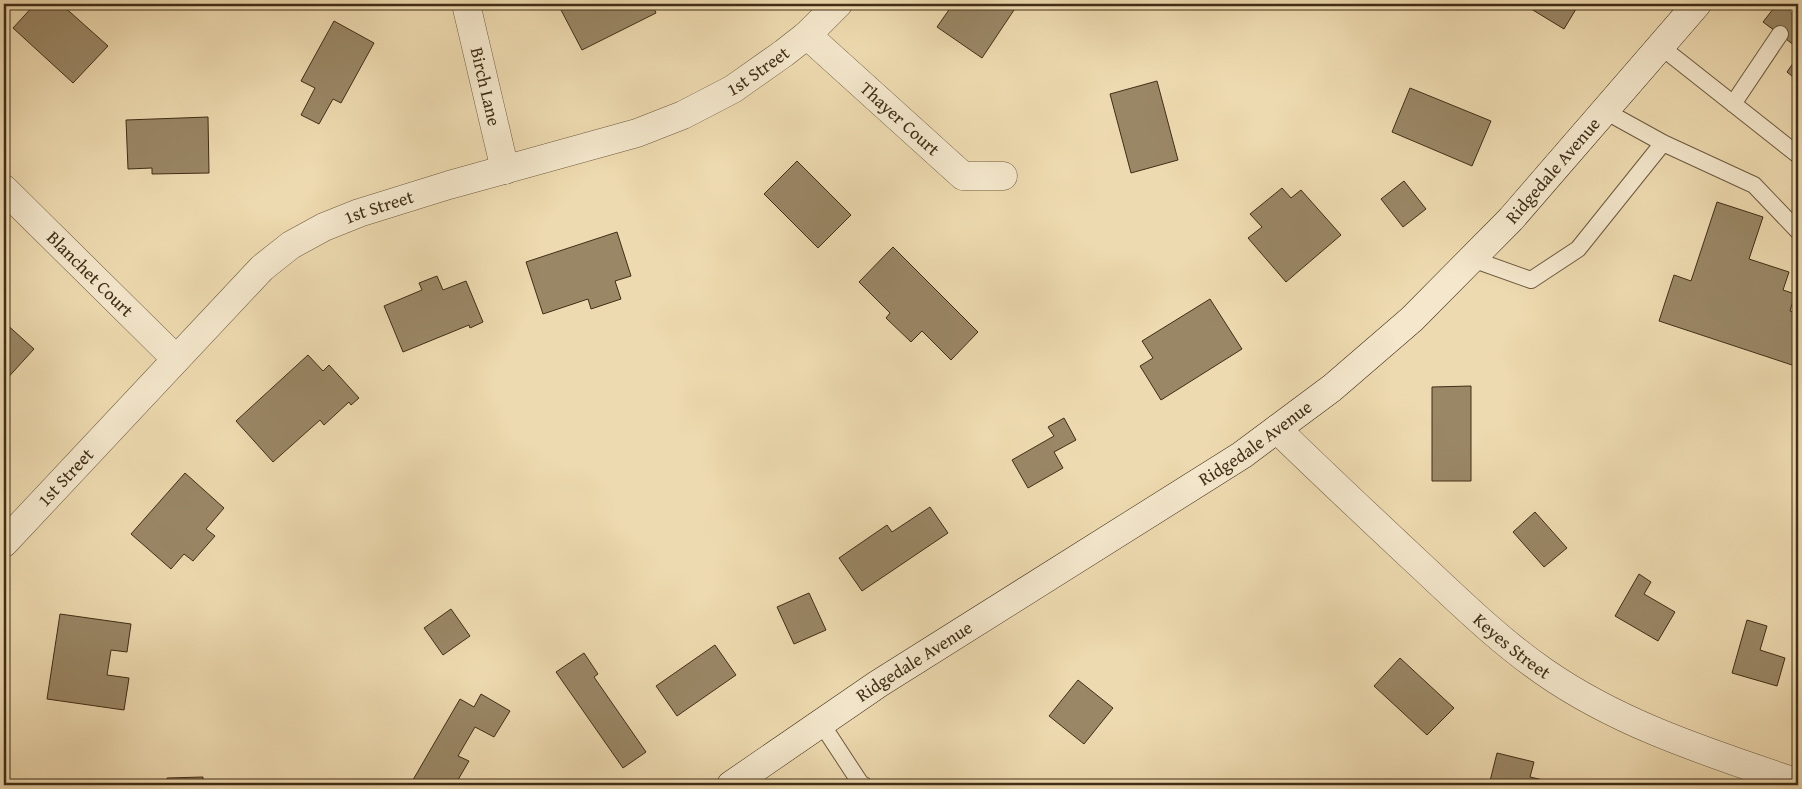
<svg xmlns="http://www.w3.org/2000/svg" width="1802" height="789" font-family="'Gentium Book Plus',serif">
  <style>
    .building { fill: #9a8766; stroke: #402e16 }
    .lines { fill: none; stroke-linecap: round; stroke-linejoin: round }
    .lane-casing { stroke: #6c593c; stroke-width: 18 }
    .street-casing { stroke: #6c593c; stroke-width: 29 }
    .secondary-casing { stroke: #402e16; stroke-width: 29 }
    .lane { stroke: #f4e7cc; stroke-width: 16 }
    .street { stroke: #f4e7cc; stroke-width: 28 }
    .secondary { stroke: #f4e7cc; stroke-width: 28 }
    .labels { text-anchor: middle; stroke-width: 5; stroke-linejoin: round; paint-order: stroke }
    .street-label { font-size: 18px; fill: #402e16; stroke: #f4e7cc }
  </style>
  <rect width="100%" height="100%" fill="#eedab0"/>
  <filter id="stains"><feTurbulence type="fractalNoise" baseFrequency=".004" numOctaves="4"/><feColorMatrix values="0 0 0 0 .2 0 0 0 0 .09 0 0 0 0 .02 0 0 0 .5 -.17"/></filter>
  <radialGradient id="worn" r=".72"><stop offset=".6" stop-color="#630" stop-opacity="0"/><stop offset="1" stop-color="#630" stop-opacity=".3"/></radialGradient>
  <path class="building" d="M35 4H61L108 46 73 83 13 28Z
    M573 4H652L656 13 582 50 561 10Z
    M953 4H1018L982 58 937 27Z
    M1523 4H1579L1564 29Z
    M1777 4H1793L1798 8V48L1763 22Z
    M334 21 374 43 341 103 333 99 319 124 301 115 315 88 301 81Z
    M1798 56V81L1787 72Z
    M1157 81 1178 160 1131 173 1110 94Z
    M1410 88 1491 121 1472 166 1392 132Z
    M208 117 209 173 152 174V168L128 169 126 120Z
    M797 161 851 215 818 248 764 194Z
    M1404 181 1426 209 1403 227 1381 199Z
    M1282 188 1291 198 1301 190 1341 235 1286 282 1248 238 1262 227 1250 214Z
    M1717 202 1763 217 1749 259 1789 272 1783 290 1795 294 1790 311 1798 314V367L1659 321 1674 275 1691 281Z
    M617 232 631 276 615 281 621 299 591 309 588 299 543 314 526 262Z
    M893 247 978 332 951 360 922 331 911 342 886 318 890 313 859 282Z
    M437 276 443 290 466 281 483 322 470 328 469 325 403 352 384 306 422 290 419 283Z
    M1210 299 1242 349 1161 400 1140 366 1153 358 1142 341Z
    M4 322 34 349 4 382Z
    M308 355 323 371 329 365 359 398 351 405 349 402 324 425 320 420 273 462 236 421Z
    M1471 386V481H1432V387Z
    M1064 418 1076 440 1054 452 1063 468 1028 488 1012 460 1054 436 1048 427Z
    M185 473 224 508 206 529 215 536 193 561 184 554 171 569 131 534Z
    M930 507 948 533 862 591 839 558 887 525 892 532Z
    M1535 512 1567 548 1544 567 1513 532Z
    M1639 574 1651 582 1644 594 1675 612 1658 641 1615 616Z
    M809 593 826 630 794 644 777 607Z
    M451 609 470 636 443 655 424 628Z
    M60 614 131 624 127 652 111 650 107 675 129 678 124 710 47 699Z
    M1747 620 1767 626 1760 650 1785 658 1777 686 1732 673Z
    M715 645 736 675 677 716 656 686Z
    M584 653 598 674 594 677 646 752 623 768 556 672Z
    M1400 658 1454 708 1427 735 1374 686Z
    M1078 680 1113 708 1084 744 1049 716Z
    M481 694 510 711 494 737 475 727 458 756 469 761 455 785H410L460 699 474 707Z
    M1497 753 1534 762 1530 777 1565 785H1489Z
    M203 777V785H167V778Z"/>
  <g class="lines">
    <defs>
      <path id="lane" d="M1798 8V7
        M1660 46 1798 155
        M1733 104 1780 34
        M1605 111 1663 143 1754 185 1798 231
        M1472 259 1531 280 1578 249 1663 143
        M821 723 861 784 864 785"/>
      <g id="street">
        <path id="s1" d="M466 4 505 170"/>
        <path id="s2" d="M807 35 963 176H1003"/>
        <path id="s3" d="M4 189 176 359"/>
        <path id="s4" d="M1277 429C1323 474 1370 518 1417 562 1458 600 1497 639 1543 671 1620 725 1710 753 1798 783"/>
        <path id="s5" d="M4 543 262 268 291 245 324 227 359 213 449 185 637 133 683 115 733 89 784 53 807 35 838 4"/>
      </g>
      <g id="secondary">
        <path id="s6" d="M731 785 878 684 1242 455 1332 388 1412 319 1511 219 1697 4"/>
      </g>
    </defs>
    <use href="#lane" class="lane-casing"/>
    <use href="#street" class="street-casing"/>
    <use href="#secondary" class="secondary-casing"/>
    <use href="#lane" class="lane"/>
    <use href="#street" class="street"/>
    <use href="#secondary" class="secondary"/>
  </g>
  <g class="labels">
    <g class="street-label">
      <text dy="6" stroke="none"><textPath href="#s5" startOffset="915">1st Street</textPath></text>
      <text dy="6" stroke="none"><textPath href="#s1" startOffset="85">Birch Lane</textPath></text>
      <text dy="6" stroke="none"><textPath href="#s2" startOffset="125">Thayer Court</textPath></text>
      <text dy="6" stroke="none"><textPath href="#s6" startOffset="1031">Ridgedale Avenue</textPath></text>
      <text dy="6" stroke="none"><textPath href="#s5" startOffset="510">1st Street</textPath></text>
      <text dy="6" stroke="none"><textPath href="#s3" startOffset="121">Blanchet Court</textPath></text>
      <text dy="6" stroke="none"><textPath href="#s6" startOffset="626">Ridgedale Avenue</textPath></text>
      <text dy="6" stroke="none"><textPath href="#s5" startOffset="90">1st Street</textPath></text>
      <text dy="6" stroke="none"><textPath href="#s4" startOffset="320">Keyes Street</textPath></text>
      <text dy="6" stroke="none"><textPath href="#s6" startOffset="221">Ridgedale Avenue</textPath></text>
    </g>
  </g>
  <rect width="1802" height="789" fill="none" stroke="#eedab0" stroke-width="20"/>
  <rect x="5" y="5" width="1792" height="779" fill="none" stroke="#402e16" stroke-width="2.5"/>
  <rect x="10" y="10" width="1782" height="769" fill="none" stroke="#402e16"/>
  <rect width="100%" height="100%" filter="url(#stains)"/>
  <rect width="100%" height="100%" fill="url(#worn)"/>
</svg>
